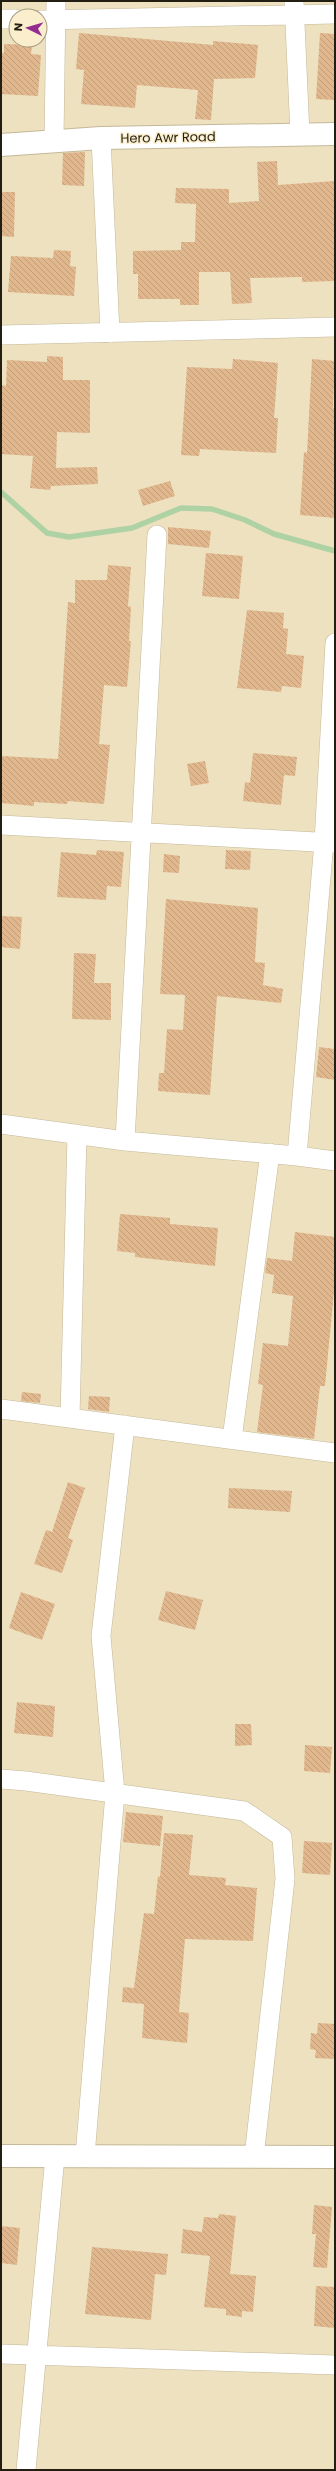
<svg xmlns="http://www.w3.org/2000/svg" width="336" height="2471" font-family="Poppins,sans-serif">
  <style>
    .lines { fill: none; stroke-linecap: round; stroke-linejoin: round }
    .stream { stroke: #aed2a3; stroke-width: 5.5 }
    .building { fill: url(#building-back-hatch) }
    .street-casing { stroke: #c4b898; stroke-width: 20 }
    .secondary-casing { stroke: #c4b898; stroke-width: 24 }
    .street { stroke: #fff; stroke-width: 19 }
    .secondary { stroke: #fff; stroke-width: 22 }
    .labels { text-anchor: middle; stroke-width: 3; stroke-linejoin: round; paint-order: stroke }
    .street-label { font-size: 13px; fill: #231e12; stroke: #faeecd }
  </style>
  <defs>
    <pattern id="building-back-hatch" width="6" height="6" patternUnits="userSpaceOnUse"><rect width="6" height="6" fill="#e1b78d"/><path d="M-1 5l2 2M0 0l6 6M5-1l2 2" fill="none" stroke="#c19d79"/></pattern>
  </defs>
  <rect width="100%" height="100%" fill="#ede1c0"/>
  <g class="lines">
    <path class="stream" d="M1 492 47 533 69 537 132 528 181 508 212 509 245 520 274 534 335 551"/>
  </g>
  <path class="building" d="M79 33 213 45V41L258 45 255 78 214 79 211 120 195 119 198 90 137 85 135 108 81 104 84 70 76 69Z
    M320 33 335 34V100L316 99Z
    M4 44 32 45 31 54 41 55 38 96 1 94V53H4Z
    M85 152 84 186 62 185 63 153Z
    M277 161 278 185 335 181V281L302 282V277L250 278 252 303 232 304 230 272H199V305H180V299H138V274H133V251L181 250V242H195L196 204 175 203 176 188 229 189V203L259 201 257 162Z
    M1 192H15L14 237 1 236Z
    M54 250 71 251 70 266 76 267 74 296 8 292 11 256 53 258Z
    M47 356 63 357V380H90V433L57 432 56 468 97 467 98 484 51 486 50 490 30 488 33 456 1 454V385L6 386 7 360 47 362Z
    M233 359 278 363 274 418H278L276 453 200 449 199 456 181 455 187 367 232 369Z
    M312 359 335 361 333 408H335V518L300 515 304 452 307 453Z
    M170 481 175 496 143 506 138 490Z
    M168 527 211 531 209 548 168 544Z
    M206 553 243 556 239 599 202 596Z
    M108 565 131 567 128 606 131 607 129 641H131L127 687 104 685 99 744 110 745 104 804 68 801 67 804 34 802V806L1 803V756L58 759 68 602 75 603V580H107Z
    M247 610 284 613 283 628 288 629 286 654 304 656 301 688 282 686 281 692 237 688Z
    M253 753 297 757 295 776 284 775 281 805 243 801 245 782 250 783Z
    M205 761 209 783 191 786 187 764Z
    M97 850 124 852 121 887 107 886 106 900 57 897 61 852 96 855Z
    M226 850 251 851 250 870 225 869Z
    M164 854 180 856 179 873 163 872Z
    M166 899 258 908 255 962 265 963 263 985 283 989 281 1003 217 996 210 1095 158 1091 159 1073H164L167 1029 183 1030 185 995 160 994Z
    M1 916 22 917 20 949 1 947Z
    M74 953 96 954 94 983H111V1020L72 1019Z
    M319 1047 335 1049V1080L316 1077Z
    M120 1214 170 1218V1224L218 1228 215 1266 135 1257V1253L117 1251Z
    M295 1232 335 1237V1281L325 1386H320L314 1439 257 1432 263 1385 258 1384 263 1343 288 1346 293 1296 272 1293 274 1275 265 1273 267 1258 292 1261Z
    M22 1392 41 1394 40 1403 21 1401Z
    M89 1396 110 1397 109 1412 88 1409Z
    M68 1482 85 1488 68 1538 73 1540 62 1573 34 1564 46 1530 52 1532Z
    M229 1488 292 1491 290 1512 228 1508Z
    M166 1591 203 1600 195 1630 158 1620Z
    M21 1592 55 1604 42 1640 9 1628Z
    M17 1702 55 1706 53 1737 14 1733Z
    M235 1724H251L252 1745 235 1746Z
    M305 1745 332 1747 330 1773 304 1771Z
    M126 1812 163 1816 160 1846 123 1842Z
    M164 1833 193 1835 189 1875 226 1878 225 1885 257 1888 253 1941 185 1939 179 2012 189 2013 187 2043 142 2038 144 2004 122 2002 123 1987 134 1988 144 1913 154 1914 158 1876 160 1877Z
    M304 1841 332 1843 330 1875 302 1873Z
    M318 2023 335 2024V2059L315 2058 316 2050 310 2049 311 2033 317 2034Z
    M314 2205 332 2207 327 2268 313 2267 316 2234H312Z
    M219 2214 236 2216 230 2274 256 2276 253 2312 242 2311V2317L226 2315V2309L204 2307 210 2256 181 2253 183 2229 202 2232 204 2217 218 2218Z
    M1 2226 20 2228 17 2265 1 2263Z
    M92 2247 168 2254 166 2275 155 2274 151 2320 85 2314Z
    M316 2286 335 2287V2328L314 2326Z"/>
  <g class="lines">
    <defs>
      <path id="street" d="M294 1 300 135
        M1 19H16
        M40 20 335 14
        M101 138 110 333
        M54 140 56 1
        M1 335 335 327
        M1 825 335 843
        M1 1124 125 1141 297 1156 335 1161
        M125 1141 157 535
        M297 1156 324 842 335 643
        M1 1409 335 1453
        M70 1418 77 1134
        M232 1439 270 1153
        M1 1779 26 1781 244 1811 282 1837 285 1879 254 2157
        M85 2156 115 1793 101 1636 125 1425
        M1 2354 335 2365
        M26 2470 55 2156"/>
      <path id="secondary" d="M1 145 101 138 335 134
        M1 2156 335 2157"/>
    </defs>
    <use href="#street" class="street-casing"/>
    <use href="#secondary" class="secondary-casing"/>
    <use href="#street" class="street"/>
    <use href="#secondary" class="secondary"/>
  </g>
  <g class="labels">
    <g class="street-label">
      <text transform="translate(168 137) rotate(-1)" y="5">Hero Awr Road</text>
    </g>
  </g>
  <rect width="336" height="2471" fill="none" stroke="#231e12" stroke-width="4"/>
  <g transform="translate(28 28) rotate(275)"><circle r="19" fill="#faeecd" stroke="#a49b82"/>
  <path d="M0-3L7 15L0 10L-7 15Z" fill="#952d91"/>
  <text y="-6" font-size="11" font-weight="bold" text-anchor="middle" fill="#231e12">N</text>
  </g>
</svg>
